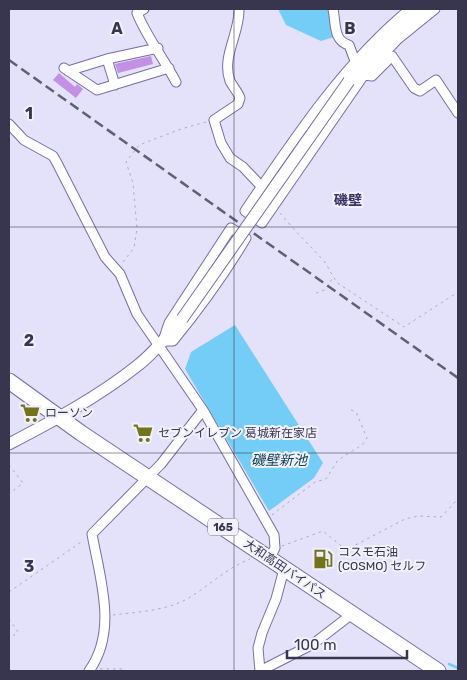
<svg xmlns="http://www.w3.org/2000/svg" width="467" height="680" font-family="Rubik,'Noto Sans JP',sans-serif">
  <style>
    .water { fill: #74cdf7 }
    .lines { fill: none; stroke-linecap: round; stroke-linejoin: round }
    .stream { stroke: #74cdf7; stroke-width: 2.5 }
    .building { fill: #c291e6 }
    .street-casing { stroke: #776ea8; stroke-width: 11 }
    .secondary-casing { stroke: #776ea8; stroke-width: 13 }
    .highway-casing { stroke: #776ea8; stroke-width: 17 }
    .path { stroke: #adaac4; stroke-width: 1; stroke-dasharray: 2.5 4; stroke-linecap: butt }
    .street { stroke: #fff; stroke-width: 9 }
    .secondary { stroke: #fff; stroke-width: 11 }
    .highway { stroke: #fff; stroke-width: 15 }
    .rail { stroke: #615e78; stroke-width: 2.5; stroke-dasharray: 10 5; stroke-linecap: butt }
    .secondary-bridge-casing { stroke: #776ea8; stroke-width: 13; stroke-linecap: butt }
    .secondary-bridge { stroke: #fff; stroke-width: 11 }
    .grid { fill: none; stroke: #38354e; stroke-width: 1; stroke-opacity: 0.55 }
    .labels { text-anchor: middle; stroke-width: 4; stroke-linejoin: round; paint-order: stroke }
    .shield { fill: #f1f0fd; stroke: #706d82; stroke-width: 1 }
    .shield-label { font-size: 11px; font-weight: bold; fill: #38354e }
    .poi-label { font-size: 12px; fill: #38354e; stroke: #f1f0fd; text-anchor: start }
    .street-label { font-size: 12px; fill: #38354e; stroke: #f1f0fd }
    .neighbourhood-label { font-size: 14px; font-weight: bold; fill: #392f63; stroke: #f1f0fd }
    .water-label { font-size: 14px; font-style: italic; fill: #104459; stroke: #f1f0fd }
    .grid-label { font-size: 16px; text-anchor: middle; font-weight: bold; fill: #38354e; stroke: #f1f0fd; stroke-width: 4; stroke-linejoin: round; paint-order: stroke }
  </style>
  <rect width="100%" height="100%" fill="#e4e1fb"/>
  <path class="water" d="M278 9H328L334 37 321 41 286 25Z
    M235 325 323 463 314 478 269 511 185 369 191 352Z"/>
  <g class="lines">
    <path class="stream" d="M449 664 458 668"/>
  </g>
  <path class="building" d="M151 56 153 64 118 73 115 64Z
    M59 73 75 87 77 84 83 89 76 98 53 80Z"/>
  <g class="lines">
    <defs>
      <path id="street" d="M144 9 137 13C146 36 164 59 176 82
        M239 9C240 33 221 57 230 81 233 87 238 92 240 98L238 104 214 120 221 143 230 158 243 167 262 187
        M333 9C336 23 333 41 349 45L355 61
        M410 9C343 64 294 139 245 211L262 223 364 75 398 39 435 9
        M107 59 115 85
        M64 68 97 90 169 68
        M68 71 107 59 158 48
        M364 75 372 76 392 56 414 88 420 91 436 80 458 113
        M9 124 24 140 53 156 57 163 105 257 120 274 137 314 203 410 274 535 275 548 270 558
        M231 228 246 238C224 275 200 308 173 341H163L169 323Z
        M89 671C118 631 100 579 92 534L161 464 203 410
        M260 671 313 644 352 614
        M260 671 258 648 262 633 276 599 284 569"/>
      <path id="secondary" d="M349 81 395 31 422 9
        M9 444C53 421 98 397 137 366 154 353 168 335 182 319"/>
      <path id="highway" d="M9 381 81 433 438 671"/>
    </defs>
    <use href="#street" class="street-casing"/>
    <use href="#secondary" class="secondary-casing"/>
    <use href="#highway" class="highway-casing"/>
    <path class="path" d="M280 213C294 230 309 245 324 261 330 269 332 277 339 284L404 327 458 292
      M123 262 134 248 137 228 133 183 126 162 139 145 181 129 206 122
      M316 293 325 290 332 279
      M9 465 23 483 9 494
      M272 515 315 482 326 479 338 460 362 445 367 438 356 412 351 410
      M282 546 323 531 346 550 405 519 419 516 441 517 458 499
      M9 592 84 540
      M113 615C136 612 164 611 185 600 207 588 226 568 250 559
      M9 619 18 632 9 639
      M100 669H124L125 671"/>
    <use href="#street" class="street"/>
    <use href="#secondary" class="secondary"/>
    <use href="#highway" class="highway"/>
    <path class="rail" d="M9 60 458 378"/>
    <defs>
      <path id="secondary-bridge" d="M182 319 349 81"/>
    </defs>
    <use href="#secondary-bridge" class="secondary-bridge-casing"/>
    <use href="#secondary-bridge" class="secondary-bridge"/>
  </g>
  <path class="grid" d="M234 9V671M9 227H458M9 453H458"/>
  <defs>
    <symbol id="supermarket-bare" viewBox="-9 -9 18 18"><path d="M-6-5.5h2.5l.6 2H6L4.5 2H-2.5L-4.4-4H-6ZM-1.5 3.2a1.3 1.3 0 1 0 .1 0ZM3 3.2a1.3 1.3 0 1 0 .1 0Z" fill="#73741a" stroke="#f1f0fd" stroke-width="2.5" paint-order="stroke"/></symbol>
    <symbol id="fuel-bare" viewBox="-9 -9 18 18"><path d="M-5.5-6h7V0h2V4h1.3V-2.5L3-4.5l.8-.8L6-3V5H2.5V1h-1V6h-7ZM-4.2-4.7v3.2H.2V-4.7Z" fill="#73741a" stroke="#f1f0fd" stroke-width="2.5" paint-order="stroke"/></symbol>
  </defs>
  <g fill-rule="evenodd">
    <use href="#supermarket-bare" x="16" y="399" width="28" height="28"/>
    <use href="#supermarket-bare" x="129" y="419" width="28" height="28"/>
    <use href="#fuel-bare" x="309" y="545" width="28" height="28"/>
  </g>
  <g class="labels">
    <rect class="shield" x="208" y="518.5" width="30" height="17" rx="4"/>
    <g class="shield-label">
      <text x="223" y="531">165</text>
    </g>
    <g class="poi-label">
      <text x="45" y="417">ローソン</text>
      <text x="158" y="437">セブンイレブン 葛城新在家店</text>
      <text x="338" y="556">コスモ石油<tspan x="338" dy="14">(COSMO) セルフ</tspan></text>
    </g>
    <g class="street-label">
      <text transform="translate(285 569) rotate(34)" y="4">大和高田バイパス</text>
    </g>
    <g class="neighbourhood-label">
      <text x="348" y="205">磯壁</text>
    </g>
    <g class="water-label">
      <text x="279" y="465">磯壁新池</text>
    </g>
  </g>
  <g class="grid-label">
    <text x="117" y="34">A</text>
    <text x="350" y="34">B</text>
    <text x="29" y="119">1</text>
    <text x="29" y="346">2</text>
    <text x="29" y="572">3</text>
  </g>
  <rect width="467" height="680" fill="none" stroke="#38354e" stroke-width="20"/>
  <path d="M287 650v8h120v-8" fill="none" stroke="#38354e" stroke-width="2.5"/>
  <text x="294" y="650" font-size="15" fill="#38354e" stroke="#f1f0fd" stroke-width="4" paint-order="stroke">100 m</text>
</svg>
